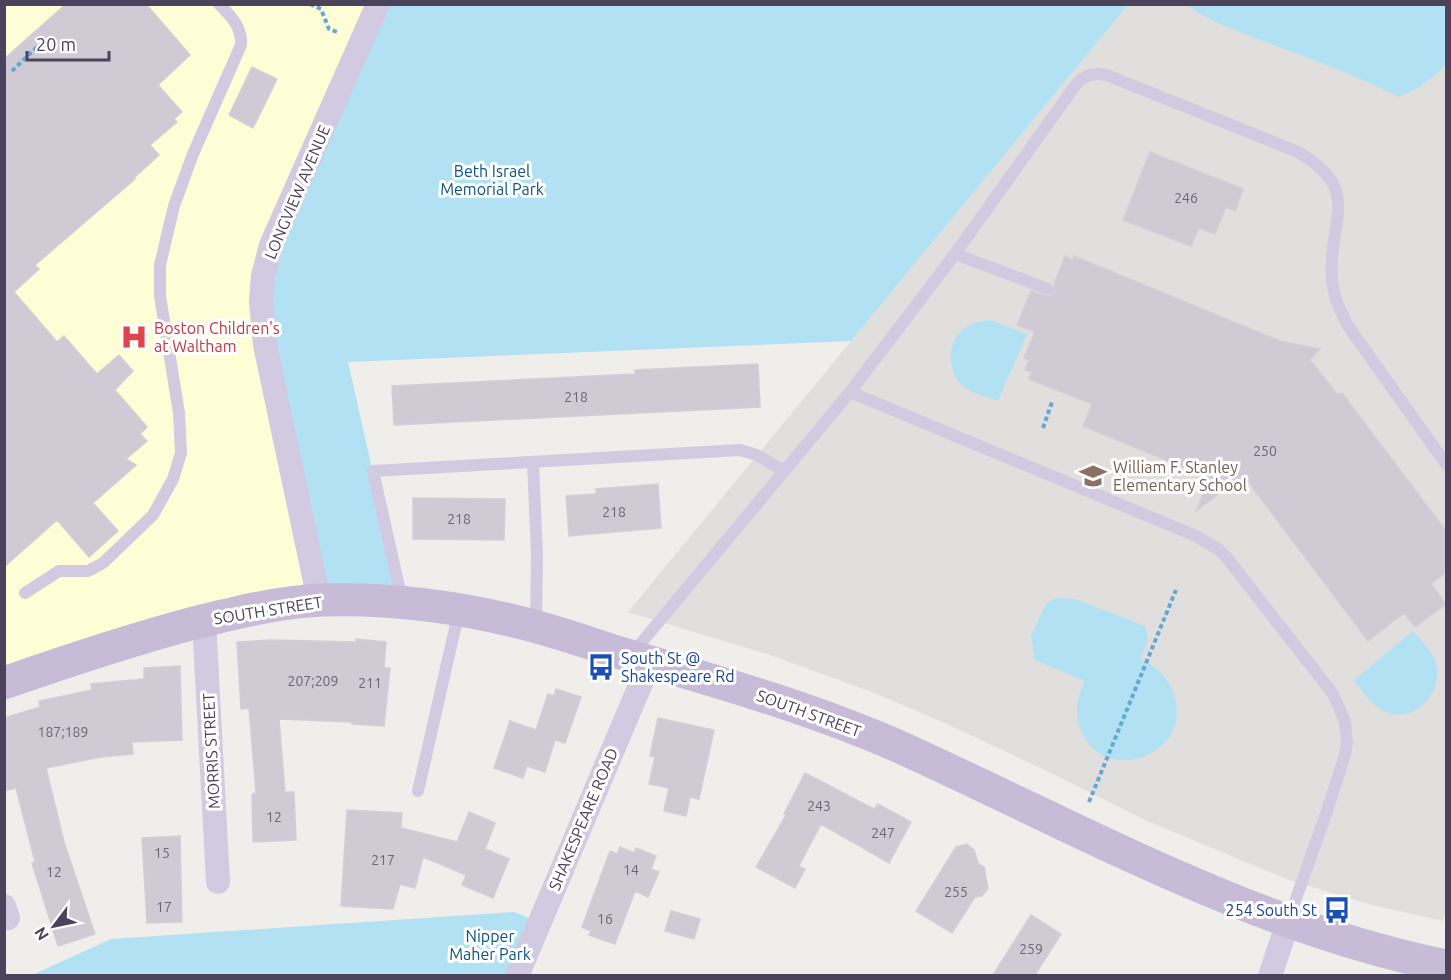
<svg xmlns="http://www.w3.org/2000/svg" width="1451" height="980" font-family="Ubuntu,sans-serif">
  <style>
    .education { fill: #e0dfdd }
    .medical { fill: #fefdd6 }
    .green { fill: #b2e1f4 }
    .building { fill: #d0cad4; stroke: #d4ced8; stroke-width: 1.5 }
    .lines { fill: none; stroke-linecap: round; stroke-linejoin: round }
    .path { stroke: #66a8d5; stroke-width: 4; stroke-dasharray: 4.5 3; stroke-linecap: butt }
    .service { stroke: #d2cae0; stroke-width: 12 }
    .minor { stroke: #d2cae0; stroke-width: 24 }
    .secondary { stroke: #c7bbd8; stroke-width: 33 }
    .labels { text-anchor: middle; stroke-width: 6; stroke-linejoin: round; paint-order: stroke }
    .number-label { font-size: 14px; fill: #6c6479 }
    .park-label { font-size: 16px; fill: #0b5383; stroke: #fff }
    .street-label { font-size: 16px; fill: #4b425b; stroke: #fff }
    .health-label { font-size: 16px; fill: #be3a42; stroke: #fff; text-anchor: start }
    .education-label { font-size: 16px; fill: #785e54; stroke: #fff; text-anchor: start }
    .transit-label { font-size: 16px; fill: #164399; stroke: #fff; text-anchor: start }
  </style>
  <rect width="100%" height="100%" fill="#efeeeb"/>
  <path class="education" d="M1128 5H1446V909L1443 921 1368 904 1289 880 1145 820 1049 772 947 724 872 692 770 655 628 612Z"/>
  <path class="medical" d="M4 5H378L319 600 4 683Z"/>
  <path class="green" d="M378 5H1128L851 341 348 362 402 601 319 600 265 345 271 245Z
    M1187 5H1446V66L1420 87 1399 97C1356 75 1311 59 1266 42 1240 32 1209 22 1187 5Z
    M990 320 1027 334 998 401C985 396 969 393 960 383 946 367 948 336 968 326 975 322 982 321 990 320Z
    M1057 598 1075 599 1145 626 1148 638 1141 659C1157 667 1168 677 1174 695 1194 754 1107 787 1082 733 1074 715 1076 699 1085 681L1035 660 1031 636 1046 604Z
    M1413 631C1423 643 1436 654 1437 670 1440 698 1409 726 1382 710 1370 703 1362 690 1354 680Z
    M514 912 539 922 517 975 30 976 111 939Z"/>
  <path class="building" d="M66 4H146L190 55 158 85 182 112 174 119 177 122 150 145 159 155 134 178 135 179 35 265 39 269 14 292 57 342 64 336 97 374 119 355 133 371 115 390 147 427 140 434 147 441 126 459 136 465 93 503 118 531 89 557 57 520 4 567V59Z
    M252 67 277 79 253 128 229 115Z
    M1150 152 1243 189 1235 211 1226 207 1215 234 1199 228 1191 246 1123 220Z
    M1065 256 1072 260 1074 256 1280 341 1320 349 1310 360 1338 395 1342 393 1446 531V572L1431 584 1446 604 1415 627 1404 613 1368 641 1243 475 1196 511 1210 478 1083 426 1092 404 1029 379 1032 372 1025 370 1029 360 1024 358 1035 332 1017 325 1031 291 1049 297 1055 292 1054 284Z
    M758 364 760 407 394 425 392 386 635 374V370Z
    M658 484 661 528 569 536 566 496 596 494V489Z
    M413 498 505 499 504 540 413 539Z
    M356 639 386 642 384 668H390L384 726 352 724V722L279 719 285 792H294L296 840 253 842 252 794 256 793 249 708 241 709 237 642 271 640 356 642Z
    M180 666 182 740 132 742 133 754 101 757 46 768 64 842 95 934 58 946 32 863 35 862 16 788 4 791V718L40 707 39 701 92 690 91 684 144 679V668Z
    M556 689 581 697 565 743 555 740 545 772 527 766 523 778 494 768 510 721 536 730 548 694 554 696Z
    M658 718 714 730 699 799 690 797 686 816 664 811 669 788 649 784 655 757 650 756Z
    M805 773 874 809 878 804 911 822 889 863 821 824 799 866 805 869 795 888 756 867 786 815 784 814Z
    M347 810 402 813 401 828 457 842 469 812 495 823 485 849 509 859 493 898 462 885 466 875 423 857 415 888 400 884 393 909 341 906Z
    M180 836 182 922 147 923 142 838Z
    M967 844 974 850 978 863 984 867 988 888 982 896 975 897 952 933 916 911 956 847Z
    M620 847 634 853 636 848 656 856 651 869 659 872 648 897 635 891 615 944 589 935 591 931 582 927 610 851 617 854Z
    M671 911 700 919 694 939 665 931Z
    M1031 915 1061 934 1035 975H993Z"/>
  <g class="lines">
    <path class="path" d="M310 4 321 9 329 29 337 32
      M12 71 38 46
      M1043 428 1052 402
      M1089 802 1176 590"/>
    <path class="service" d="M955 254 1048 289
      M850 392 1196 536 1218 549 1227 558 1333 694 1345 722 1347 743 1345 755 1325 817 1288 921
      M533 463 537 555 536 626
      M25 593 59 571H88L103 563 153 515 173 479 181 453 179 413 160 296V265L174 206 193 154 241 45C242 27 231 16 219 4
      M402 600 373 471 740 450 757 455 784 471
      M632 654 850 392 955 254 1077 83C1087 74 1096 72 1109 76L1298 152C1365 191 1327 221 1332 278 1333 296 1340 311 1348 326L1446 464
      M418 791 459 611"/>
    <path class="minor" d="M319 600 265 345 261 301 263 276 271 245 378 4
      M204 621 218 882
      M4 906 8 918
      M517 976 650 662
      M1270 976 1288 922"/>
    <path class="secondary" d="M4 683C67 661 130 640 194 623 235 613 278 602 321 600 387 598 454 606 518 622 552 630 586 642 620 653 715 681 812 708 902 748 1080 829 1253 927 1446 966"/>
  </g>
  <defs>
    <symbol id="hospital-bare" viewBox="-9 -9 18 18"><path d="M-5-5h3v3.5h4V-5h3V5h-3V1.5h-4V5h-3Z" fill="#e0444e" stroke="#fff" stroke-width="2.5" paint-order="stroke"/></symbol>
    <symbol id="school-bare" viewBox="-9 -9 18 18"><path d="M0-5L7-2L0 1L-7-2ZM-4 1L0 2.5L4 1V4Q0 6-4 4Z" fill="#8d6e63" stroke="#fff" stroke-width="2.5" paint-order="stroke"/></symbol>
    <symbol id="bus-bare" viewBox="-9 -9 18 18"><path d="M-5-6H5V4H4V6H2V4H-2V6H-4V4H-5ZM-3.5-4V0h7V-4ZM-3.5 1.2v1.5H-2V1.2ZM2 1.2v1.5H3.5V1.2Z" fill="#1a4fb4" stroke="#fff" stroke-width="2.5" paint-order="stroke"/></symbol>
  </defs>
  <g fill-rule="evenodd">
    <use href="#hospital-bare" x="115" y="318" width="38" height="38"/>
    <use href="#school-bare" x="1074" y="457" width="38" height="38"/>
    <use href="#bus-bare" x="582" y="648" width="38" height="38"/>
    <use href="#bus-bare" x="1318" y="891" width="38" height="38"/>
  </g>
  <g class="labels">
    <g class="number-label">
      <text x="1186" y="203">246</text>
      <text x="576" y="402">218</text>
      <text x="1265" y="456">250</text>
      <text x="614" y="517">218</text>
      <text x="459" y="524">218</text>
      <text x="313" y="686">207;209</text>
      <text x="370" y="688">211</text>
      <text x="63" y="737">187;189</text>
      <text x="819" y="811">243</text>
      <text x="274" y="822">12</text>
      <text x="883" y="838">247</text>
      <text x="162" y="858">15</text>
      <text x="383" y="865">217</text>
      <text x="631" y="875">14</text>
      <text x="54" y="877">12</text>
      <text x="956" y="897">255</text>
      <text x="164" y="912">17</text>
      <text x="605" y="924">16</text>
      <text x="1031" y="954">259</text>
    </g>
    <g class="park-label">
      <text x="492" y="177">Beth Israel<tspan x="492" dy="18">Memorial Park</tspan></text>
      <text x="490" y="942">Nipper<tspan x="490" dy="18">Maher Park</tspan></text>
    </g>
    <g class="street-label">
      <text transform="translate(297 192) rotate(-67)" y="6">LONGVIEW AVENUE</text>
      <text transform="translate(268 610) rotate(-9)" y="6">SOUTH STREET</text>
      <text transform="translate(809 713) rotate(20)" y="6">SOUTH STREET</text>
      <text transform="translate(211 751) rotate(-93)" y="6">MORRIS STREET</text>
      <text transform="translate(583 819) rotate(-67)" y="6">SHAKESPEARE ROAD</text>
    </g>
    <g class="health-label">
      <text x="154" y="334">Boston Children's<tspan x="154" dy="18">at Waltham</tspan></text>
    </g>
    <g class="education-label">
      <text x="1113" y="473">William F. Stanley<tspan x="1113" dy="18">Elementary School</tspan></text>
    </g>
    <g class="transit-label">
      <text x="621" y="664">South St @<tspan x="621" dy="18">Shakespeare Rd</tspan></text>
      <text x="1317" y="916" text-anchor="end">254 South St</text>
    </g>
  </g>
  <rect width="1451" height="980" fill="none" stroke="#4b425b" stroke-width="12"/>
  <g transform="translate(54 926) rotate(238)" stroke="#ffffff" stroke-width="4.5" paint-order="stroke">
  <path d="M0-4.5L10 22L0 15L-10 22Z" fill="#4b425b"/>
  <text y="-9" font-size="16" font-weight="bold" text-anchor="middle" fill="#4b425b">N</text>
  </g>
  <path d="M27 51v9h82v-9" fill="none" stroke="#4b425b" stroke-width="3"/>
  <text x="36" y="51" font-size="18" fill="#4b425b" stroke="#ffffff" stroke-width="4.5" paint-order="stroke">20 m</text>
</svg>
